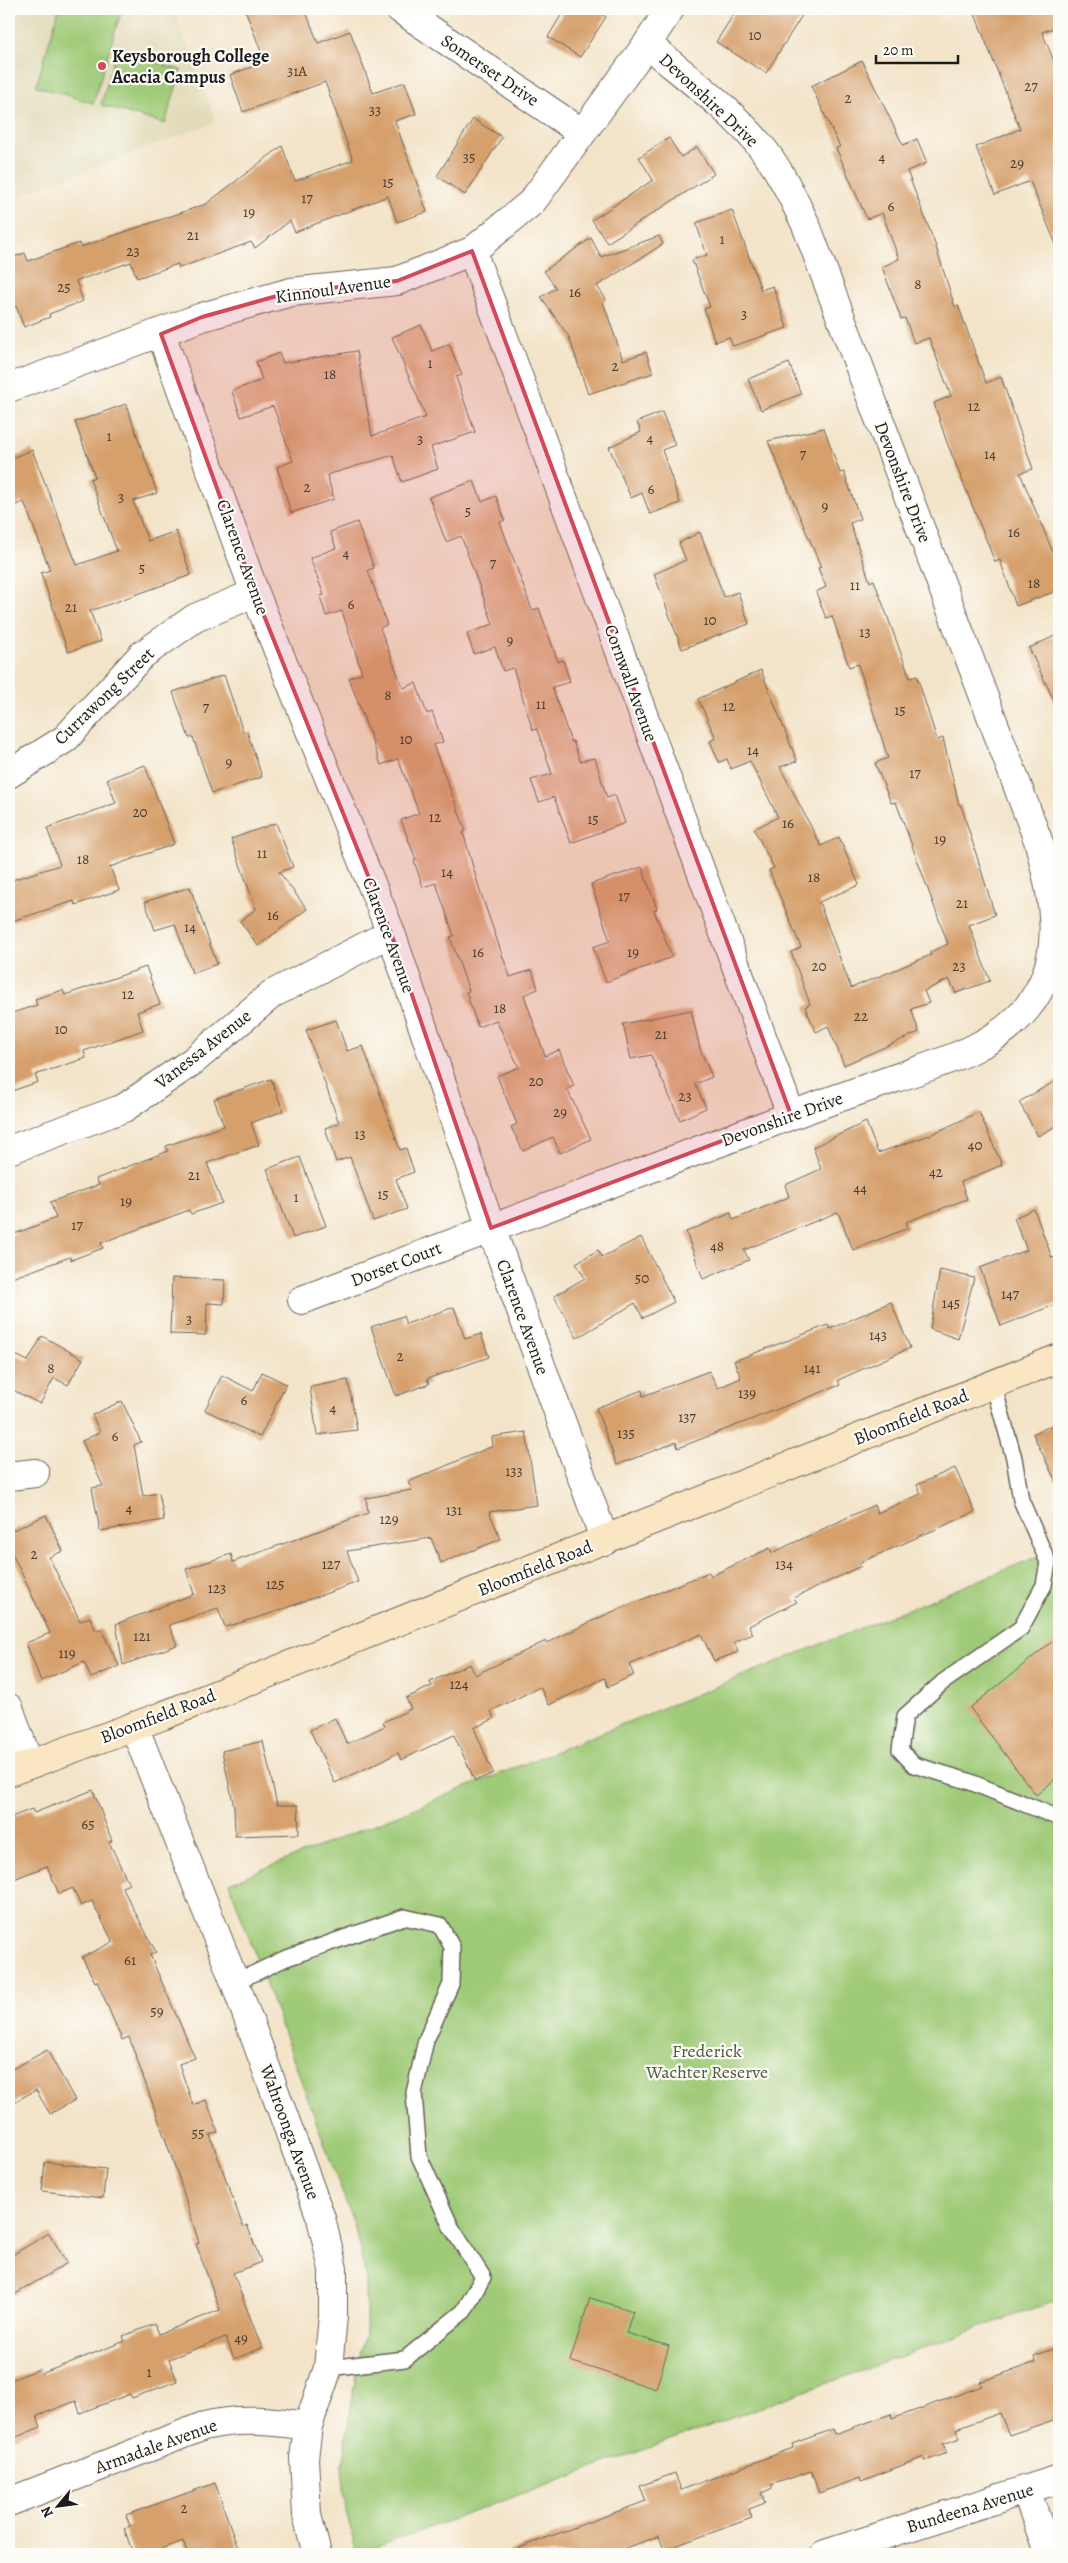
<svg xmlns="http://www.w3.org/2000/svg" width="1068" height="2563" font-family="Alegreya,serif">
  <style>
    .built { fill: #e2dcba }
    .green { fill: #9fca77; stroke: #5e734a }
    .building { fill: #d6a06d }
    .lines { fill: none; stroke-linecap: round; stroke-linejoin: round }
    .lane-casing { stroke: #676259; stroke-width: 18 }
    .street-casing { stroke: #676259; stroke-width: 30 }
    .secondary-casing { stroke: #676259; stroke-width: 30 }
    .lane { stroke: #fff; stroke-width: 15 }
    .street { stroke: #fff; stroke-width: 28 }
    .secondary { stroke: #fbe6c4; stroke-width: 28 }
    .marked { fill: #d1495b; fill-opacity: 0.2; stroke: #d1495b; stroke-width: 4; stroke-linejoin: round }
    .poi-dot { fill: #d1495b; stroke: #fdfcf7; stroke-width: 2 }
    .labels { text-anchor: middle; stroke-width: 4.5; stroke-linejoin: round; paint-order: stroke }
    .number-label { font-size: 15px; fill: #4a3d30 }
    .poi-label { font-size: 18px; font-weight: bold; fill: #1c1c1c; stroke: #fdfcf7; text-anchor: start }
    .street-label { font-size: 18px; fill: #1c1c1c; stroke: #fdfcf7 }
    .park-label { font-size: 18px; fill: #4a593c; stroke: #fdfcf7 }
  </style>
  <rect width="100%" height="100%" fill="#fdfcf7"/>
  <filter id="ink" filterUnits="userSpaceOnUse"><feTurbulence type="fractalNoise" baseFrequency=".02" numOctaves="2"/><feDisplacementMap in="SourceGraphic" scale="10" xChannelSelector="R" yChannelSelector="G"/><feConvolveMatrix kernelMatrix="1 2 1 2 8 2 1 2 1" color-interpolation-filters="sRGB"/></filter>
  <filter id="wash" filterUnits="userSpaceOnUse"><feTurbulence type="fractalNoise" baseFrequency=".0096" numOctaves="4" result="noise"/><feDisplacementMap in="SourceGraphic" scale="20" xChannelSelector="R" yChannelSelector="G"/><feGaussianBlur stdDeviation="1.12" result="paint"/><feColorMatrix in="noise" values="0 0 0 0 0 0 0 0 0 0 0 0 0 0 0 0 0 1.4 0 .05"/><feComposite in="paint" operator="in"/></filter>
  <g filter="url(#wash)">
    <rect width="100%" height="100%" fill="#f3e4c9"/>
    <path class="built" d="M9 9H174L216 122 9 199Z"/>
    <path class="green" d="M59 9H122L93 103 36 86Z
      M116 51 181 70 165 124 101 105Z
      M1059 1548V2299L357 2554 346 2511 342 2466 357 2367 366 2330V2277L354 2225 229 1883Z"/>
    <g id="blocks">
      <path class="building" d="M245 9H305L318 43 350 31 373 93 405 82 416 114 395 121 427 212 397 222 388 196 295 232 290 221 255 248 251 242 179 268 178 264 137 278 131 262 76 281 83 301 49 314 50 317 24 327 16 306 9 309V259L25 253 28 261 79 243 81 247 206 204 282 146 295 181 353 160 325 82 243 112 230 75 265 62Z
        M565 9H593L606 17 580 57 548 37Z
        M737 9H806L766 73 716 42Z
        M973 9H1059V26L1042 32 1059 73V252L1030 181 995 195 976 147 1020 129Z
        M862 61 903 145 917 139 927 163 907 171 935 244 955 307 958 305 986 383 1001 377 1033 469 1020 473 1059 567V590L1016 606 1000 560 995 562 946 440 934 403 951 396 929 338 914 343 905 318 901 319 882 267 899 259 882 213 867 219 836 148 840 147 811 86Z
        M473 119 502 137 465 195 437 176Z
        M669 138 681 157 697 147 714 174 607 243 592 220 653 180 639 157Z
        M732 210 761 290 773 286 787 328 733 346 729 337 715 342 704 309 710 307 692 260 707 255 696 223Z
        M659 236 663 244 597 286 606 299 603 302 623 360 646 352 653 373 588 394 569 337 541 297 556 288 544 271 591 238 601 257Z
        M421 325 432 351 449 344 462 375 456 377 475 432 431 447 438 469 402 482 393 455 327 475 334 499 291 513 277 467 293 461 273 406 241 417 232 391 262 380 256 362 279 353 283 363 357 351 372 436 426 417 392 337Z
        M789 363 801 394 761 410 748 379Z
        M126 404 157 493 133 501 148 541 176 531 191 575 90 611 101 641 68 652 41 573 50 570 24 502 9 507V459L32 450 77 565 117 551 90 479 95 477 75 422Z
        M662 412 675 445 662 450 680 503 650 514 642 493 631 498 609 447 641 432 637 422Z
        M824 428 840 473 844 472 860 519 850 523 870 582 874 580 910 678 917 676 937 740 943 738 959 805H961L995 915 969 925 990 981 956 993 949 979 924 991 929 1003 911 1009 919 1032 844 1065 828 1026 816 1032 805 1007 810 1004 791 952 801 947 769 870 774 868 754 829 778 817 750 761 731 769 727 759 719 762 710 741 716 738 698 699 761 670 797 761 780 767 821 846 839 837 859 885 819 902 851 988 931 955 930 952 948 944 896 802 891 803 875 763 888 758 858 664 849 667 832 616 826 618 816 592 826 587 818 568 821 567 768 441Z
        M474 481 482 502 496 496 505 520 500 522 532 610 539 608 558 662 563 660 570 682 552 687 571 742 573 741 580 761 595 758 607 798 615 795 625 823 571 843 554 797 539 802 531 780 552 774 537 729 533 730 513 668 503 671 495 647 474 654 467 634 493 624 461 536 446 542 429 497Z
        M357 522 374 568 368 570 387 625 380 628 403 688 416 683 427 714 432 712 443 742 433 745 466 831 463 832 480 891 510 977 532 970 538 989 524 995 545 1056 559 1050 574 1086 567 1089 591 1139 560 1153 553 1137 523 1151 511 1127 517 1124 497 1076 519 1067 496 1020 478 1027 466 992 469 991 450 937 454 936 436 883 423 887 414 861 416 860 401 820 419 813 398 759 381 765 349 678 362 673 342 611 326 616 320 596 324 595 310 558 336 548 330 532Z
        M700 532 724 597 738 592 749 624 682 649 654 574 686 560 679 543Z
        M1059 634V711L1029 648Z
        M224 675 243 732 247 731 262 777 212 793 193 737 189 738 173 692Z
        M145 765 174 844 110 867 119 890 75 905 74 901 9 922V881L60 865 47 828 116 803 107 779Z
        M276 823 293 867 279 872 307 909 258 946 240 921 256 909 231 839Z
        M642 867 657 909 654 910 672 957 606 982 593 947 610 941 591 884Z
        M190 887 217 964 192 973 175 924 155 930 145 902Z
        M146 967 160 1004 137 1012 143 1030 84 1051 86 1058 35 1075 38 1082 9 1092V1014L37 1005 35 999 63 990 65 995Z
        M691 1010 700 1049 712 1077 695 1084 706 1108 680 1120 651 1055 631 1059 623 1024Z
        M336 1020 347 1051 363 1046 400 1150 406 1148 414 1172 396 1179 407 1209 373 1221 350 1157 336 1162 325 1128 339 1123 306 1030Z
        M271 1079 283 1111 251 1123 259 1145 207 1163 222 1203 191 1214 189 1210 101 1243 103 1248 71 1260 70 1257 9 1279V1236L56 1218 50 1202 99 1185 96 1179 168 1151 166 1146 224 1126 214 1099Z
        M1059 1079V1124L1038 1136 1019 1102Z
        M979 1112 1002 1165 961 1182 967 1199 906 1222 908 1228 853 1250 838 1212 744 1250 749 1260 703 1279 686 1232 731 1213 733 1220 789 1197 785 1185 821 1169 813 1147 866 1122 878 1153 930 1135Z
        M300 1157 326 1226 293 1238 267 1169Z
        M1034 1209 1052 1258 1059 1256V1303L1001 1326 980 1268 1027 1250 1014 1218Z
        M641 1237 674 1302 643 1318 635 1303 577 1338 554 1296 585 1278 576 1263 598 1250 602 1257Z
        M940 1270 974 1278 958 1339 930 1329Z
        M172 1278 225 1280 224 1304 207 1303 206 1335 170 1334Z
        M891 1302 910 1348 838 1380 840 1385 678 1448 676 1442 617 1465 596 1408 642 1390 643 1396 709 1371 718 1388 741 1378 734 1361 828 1325 830 1329Z
        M454 1307 465 1339 481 1334 489 1357 427 1379 429 1384 396 1396 371 1327 403 1316 406 1324Z
        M42 1336 83 1359 68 1385 54 1378 40 1404 9 1388V1352L28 1361Z
        M262 1372 286 1384 260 1437 205 1410 222 1375 253 1391Z
        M348 1380 357 1430 317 1435 310 1387Z
        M122 1401 141 1442 134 1445 143 1496 159 1493 164 1520 100 1531 92 1488 103 1486 82 1441 100 1432 92 1415Z
        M1059 1422V1488L1033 1434Z
        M526 1432 537 1505 489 1512 501 1539 441 1563 431 1538 347 1551 358 1582 266 1615 225 1627 218 1608 169 1625 177 1645 123 1665 116 1624 194 1594 186 1569 231 1554 233 1562 368 1513 366 1498 412 1490 408 1482 493 1446 492 1437Z
        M955 1468 975 1512 859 1563 861 1566 794 1598 797 1602 749 1626 753 1634 734 1642 738 1652 714 1661 701 1634 629 1665 634 1675 608 1687 605 1678 549 1705 540 1687 491 1711 494 1719 474 1728 493 1773 475 1781 454 1735 401 1760 398 1753 335 1783 310 1730 335 1718 347 1744 385 1726 383 1722 411 1709 406 1698 432 1686 430 1682 470 1664 475 1675 546 1641 547 1643 607 1614 685 1582 709 1572 711 1576 770 1548 772 1553 874 1505 877 1513 921 1494 917 1485Z
        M46 1515 63 1551 49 1557 80 1621 90 1617 96 1631 101 1629 119 1666 91 1678 84 1662 41 1681 26 1643 50 1633 9 1547V1532Z
        M1059 1636V1776L1036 1795 970 1708Z
        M263 1741 277 1805H298L299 1834 235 1836 234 1807 222 1751Z
        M93 1790 112 1841 109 1842 129 1884 122 1887 156 1952 150 1955 195 2058 179 2064 193 2105 206 2100 218 2132 210 2135 243 2227 247 2225 261 2262 233 2273 262 2348 234 2359 226 2337 169 2359 177 2381 132 2398 130 2394 80 2413 76 2401 37 2416 41 2427 9 2440V2381L39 2369 41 2374 125 2341 123 2336 155 2324 159 2334 220 2310 196 2244 199 2243 179 2178 129 2037 122 2040 97 1981 95 1982 82 1957 113 1942 92 1901 81 1906 73 1888 59 1894 47 1866 9 1881V1818L32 1809 34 1813Z
        M47 2050 75 2100 50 2114 36 2090 9 2105V2071Z
        M45 2162 106 2169 103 2198 42 2191Z
        M49 2233 67 2263 9 2298V2257Z
        M590 2298 633 2311 626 2333 669 2346 656 2389 570 2361Z
        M1059 2347V2418L1009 2435 1000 2413 956 2429 960 2438 943 2444 947 2453 925 2461 924 2457 861 2481 860 2478 819 2493 811 2471 771 2485 773 2488 761 2493 765 2503 749 2509 752 2518 664 2550 659 2536 610 2554H509L508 2552 646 2501 640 2486 675 2473 681 2490 793 2448 792 2444 833 2429 835 2434 891 2414 892 2419 982 2386 980 2382 1036 2362 1034 2356Z
        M215 2483 240 2554H204L202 2548 187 2553 183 2541 147 2554H133L124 2528 130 2526 126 2515Z"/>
    </g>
  </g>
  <g filter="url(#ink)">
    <use href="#blocks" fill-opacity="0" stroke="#676259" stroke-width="1"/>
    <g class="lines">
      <defs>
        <path id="lane" d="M993 1384 1014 1458 1021 1500 1048 1562 1044 1585 1021 1628 943 1682 905 1716 900 1750 914 1765 968 1781 1059 1818
          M234 1980 253 1974 284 1959 404 1917 440 1925 452 1947 451 1984 426 2040 414 2093 419 2156 451 2227 483 2277 464 2311 405 2359 328 2368"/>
        <path id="street" d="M400 9 581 132
          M472 251 791 1115
          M161 334 255 593 391 933 491 1228 605 1541
          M9 388 202 317 291 292 397 281 472 251 532 202 647 44 670 9
          M9 774 65 739 142 655 195 618 255 593
          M9 1150 124 1108 193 1061 272 994 391 933
          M302 1300C461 1239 620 1179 779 1120 817 1105 855 1092 893 1079 939 1063 995 1048 1027 1008 1068 957 1053 900 1039 843L806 225C793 198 781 172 763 149 731 109 686 77 647 44
          M9 1476 35 1473
          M9 1708 29 1764
          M134 1726 234 1980 321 2218 333 2269V2316L328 2368 308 2426 304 2458 307 2515 317 2554
          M1026 2491 1049 2554
          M9 2502 204 2426C240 2417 272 2421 308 2426
          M825 2554 1059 2479"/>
        <path id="secondary" d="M9 1772 162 1716 1059 1358"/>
      </defs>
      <use href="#lane" class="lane-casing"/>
      <use href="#street" class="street-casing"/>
      <use href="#secondary" class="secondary-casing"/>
      <use href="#lane" class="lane"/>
      <use href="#street" class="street"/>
      <use href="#secondary" class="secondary"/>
    </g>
  </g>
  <path class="marked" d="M472 251 791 1115 491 1228 391 933 255 593 161 334 202 317 291 292 397 281Z"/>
  <circle class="poi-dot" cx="102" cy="66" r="5"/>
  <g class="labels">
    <g class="number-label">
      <text x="755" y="40">10</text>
      <text x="297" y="76">31A</text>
      <text x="1031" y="91">27</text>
      <text x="848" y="103">2</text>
      <text x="375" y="115">33</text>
      <text x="469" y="162">35</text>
      <text x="882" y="162">4</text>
      <text x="1017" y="168">29</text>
      <text x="388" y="187">15</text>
      <text x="307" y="203">17</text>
      <text x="891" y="211">6</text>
      <text x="249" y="217">19</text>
      <text x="193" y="240">21</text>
      <text x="722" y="244">1</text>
      <text x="133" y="256">23</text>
      <text x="918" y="289">8</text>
      <text x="64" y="292">25</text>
      <text x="575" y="297">16</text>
      <text x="744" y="319">3</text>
      <text x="430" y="368">1</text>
      <text x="615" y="371">2</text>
      <text x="330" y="379">18</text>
      <text x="974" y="411">12</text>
      <text x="109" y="441">1</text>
      <text x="650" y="443">4</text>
      <text x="420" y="444">3</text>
      <text x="803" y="459">7</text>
      <text x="990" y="459">14</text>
      <text x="307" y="492">2</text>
      <text x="651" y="494">6</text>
      <text x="121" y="502">3</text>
      <text x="825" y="511">9</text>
      <text x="468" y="516">5</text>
      <text x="1014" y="537">16</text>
      <text x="346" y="558">4</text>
      <text x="493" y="568">7</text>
      <text x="142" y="573">5</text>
      <text x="1034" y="588">18</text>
      <text x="855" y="590">11</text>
      <text x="351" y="609">6</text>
      <text x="71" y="612">21</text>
      <text x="710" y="625">10</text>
      <text x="865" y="637">13</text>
      <text x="510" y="645">9</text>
      <text x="388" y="700">8</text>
      <text x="541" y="709">11</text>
      <text x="729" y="711">12</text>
      <text x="206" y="712">7</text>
      <text x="900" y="715">15</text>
      <text x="406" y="744">10</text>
      <text x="753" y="755">14</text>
      <text x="229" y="767">9</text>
      <text x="915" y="778">17</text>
      <text x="140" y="817">20</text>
      <text x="435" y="822">12</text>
      <text x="593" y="824">15</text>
      <text x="788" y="828">16</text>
      <text x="940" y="844">19</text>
      <text x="262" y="858">11</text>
      <text x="83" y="864">18</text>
      <text x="447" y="877">14</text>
      <text x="814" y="882">18</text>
      <text x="624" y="901">17</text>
      <text x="962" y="908">21</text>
      <text x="273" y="920">16</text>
      <text x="190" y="932">14</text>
      <text x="478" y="957">16</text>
      <text x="633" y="957">19</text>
      <text x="819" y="971">20</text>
      <text x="959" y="971">23</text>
      <text x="128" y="999">12</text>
      <text x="500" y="1013">18</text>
      <text x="861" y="1021">22</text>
      <text x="61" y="1034">10</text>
      <text x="661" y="1039">21</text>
      <text x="536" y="1086">20</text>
      <text x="685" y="1101">23</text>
      <text x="560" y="1117">29</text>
      <text x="360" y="1139">13</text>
      <text x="975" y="1150">40</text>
      <text x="936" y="1177">42</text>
      <text x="194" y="1180">21</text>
      <text x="860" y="1193">44</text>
      <text x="383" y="1199">15</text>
      <text x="296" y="1202">1</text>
      <text x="126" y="1206">19</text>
      <text x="77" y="1230">17</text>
      <text x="717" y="1251">48</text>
      <text x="642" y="1283">50</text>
      <text x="1010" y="1299">147</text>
      <text x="951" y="1308">145</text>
      <text x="189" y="1324">3</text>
      <text x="878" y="1340">143</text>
      <text x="400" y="1361">2</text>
      <text x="51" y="1373">8</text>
      <text x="812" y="1373">141</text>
      <text x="747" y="1398">139</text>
      <text x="244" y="1405">6</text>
      <text x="333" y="1413">4</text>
      <text x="687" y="1422">137</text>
      <text x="626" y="1438">135</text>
      <text x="115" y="1441">6</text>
      <text x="514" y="1476">133</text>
      <text x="129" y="1513">4</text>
      <text x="454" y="1515">131</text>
      <text x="389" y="1524">129</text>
      <text x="34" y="1559">2</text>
      <text x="331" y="1569">127</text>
      <text x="784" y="1569">134</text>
      <text x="275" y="1589">125</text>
      <text x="217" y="1593">123</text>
      <text x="142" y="1641">121</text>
      <text x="67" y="1658">119</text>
      <text x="459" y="1689">124</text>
      <text x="88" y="1829">65</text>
      <text x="130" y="1965">61</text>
      <text x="157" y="2016">59</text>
      <text x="198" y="2138">55</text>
      <text x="241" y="2343">49</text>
      <text x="149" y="2377">1</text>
      <text x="184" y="2513">2</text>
    </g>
    <g class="poi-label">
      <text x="112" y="62">Keysborough College<tspan x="112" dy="21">Acacia Campus</tspan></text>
    </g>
    <g class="street-label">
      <text transform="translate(490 70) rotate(34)" y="6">Somerset Drive</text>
      <text transform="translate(709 100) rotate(43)" y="6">Devonshire Drive</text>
      <text transform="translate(333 289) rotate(-8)" y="6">Kinnoul Avenue</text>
      <text transform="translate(903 482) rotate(69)" y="6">Devonshire Drive</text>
      <text transform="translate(243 557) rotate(70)" y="6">Clarence Avenue</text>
      <text transform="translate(631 683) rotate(70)" y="6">Cornwall Avenue</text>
      <text transform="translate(104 696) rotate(-44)" y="6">Currawong Street</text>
      <text transform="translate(389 935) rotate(70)" y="6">Clarence Avenue</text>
      <text transform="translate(203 1049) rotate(-38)" y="6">Vanessa Avenue</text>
      <text transform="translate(782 1119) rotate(-20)" y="6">Devonshire Drive</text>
      <text transform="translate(396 1264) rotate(-21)" y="6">Dorset Court</text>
      <text transform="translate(523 1317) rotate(70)" y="6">Clarence Avenue</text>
      <text transform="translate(911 1417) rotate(-22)" y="6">Bloomfield Road</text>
      <text transform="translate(535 1568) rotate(-22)" y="6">Bloomfield Road</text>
      <text transform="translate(158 1716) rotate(-21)" y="6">Bloomfield Road</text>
      <text transform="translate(290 2132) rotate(70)" y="6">Wahroonga Avenue</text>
      <text transform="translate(156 2446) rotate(-20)" y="6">Armadale Avenue</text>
      <text transform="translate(970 2508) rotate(-17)" y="6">Bundeena Avenue</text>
    </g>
    <g class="park-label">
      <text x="707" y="2057">Frederick<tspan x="707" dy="21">Wachter Reserve</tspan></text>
    </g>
  </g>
  <rect width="1068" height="2563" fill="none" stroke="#fdfcf7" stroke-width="30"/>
  <g transform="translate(58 2506) rotate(241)" stroke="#fdfcf7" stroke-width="4" paint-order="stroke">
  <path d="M0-4L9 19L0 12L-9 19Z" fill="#1c1c1c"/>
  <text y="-8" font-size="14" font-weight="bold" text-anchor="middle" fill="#1c1c1c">N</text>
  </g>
  <path d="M876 55v8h82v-8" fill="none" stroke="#1c1c1c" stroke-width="2.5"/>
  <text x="883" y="55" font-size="15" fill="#1c1c1c" stroke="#fdfcf7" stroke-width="4" paint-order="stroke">20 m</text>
</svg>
